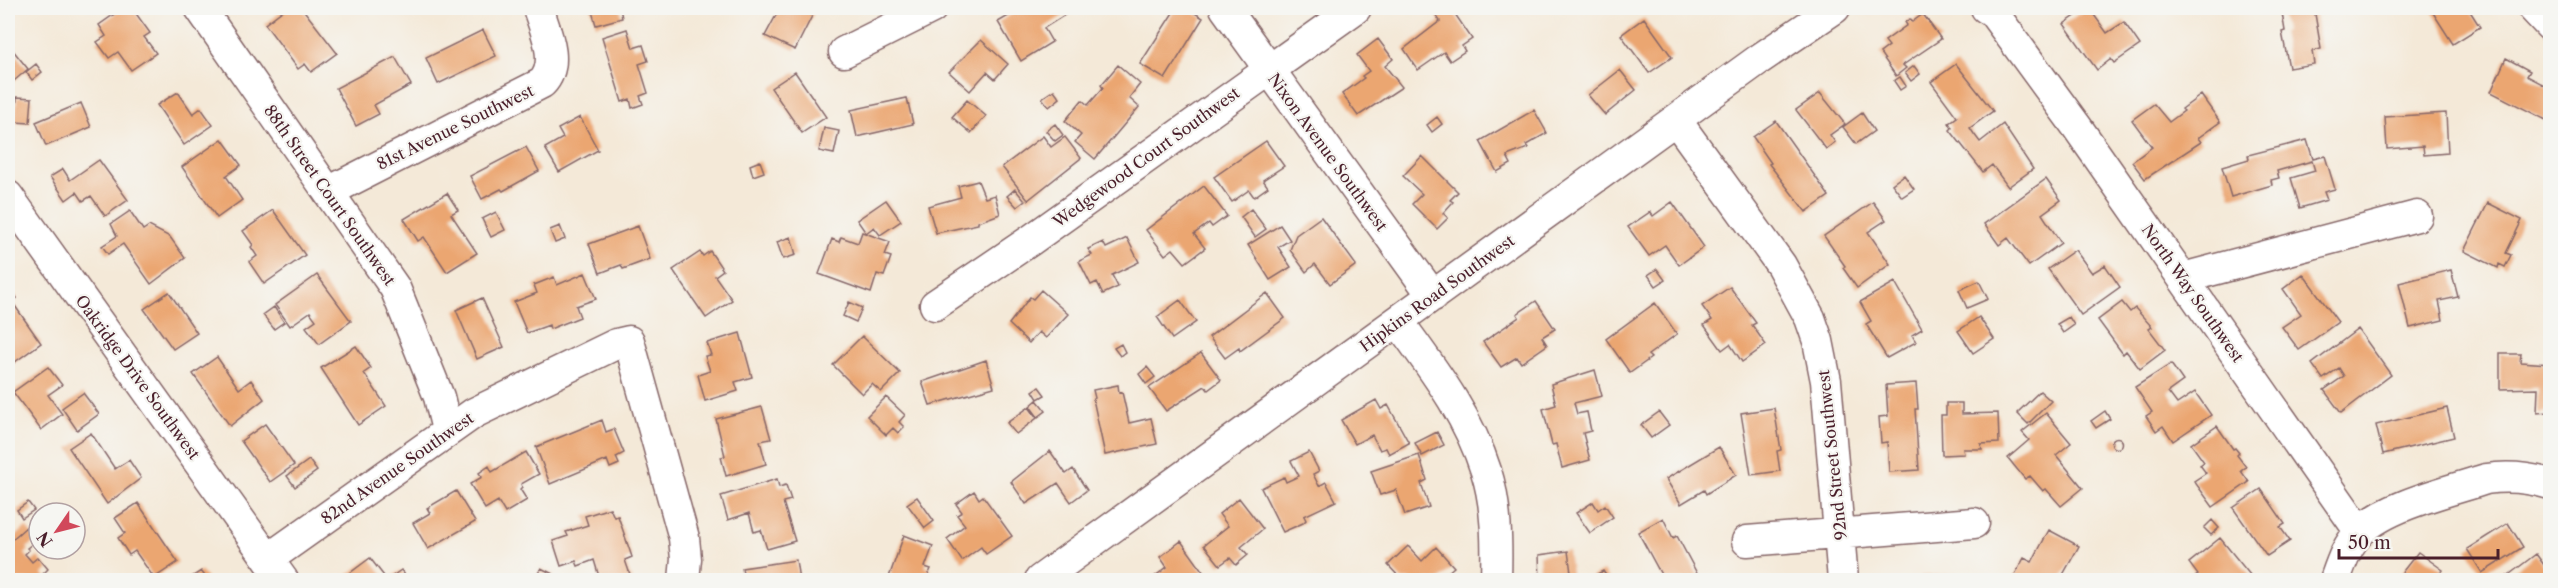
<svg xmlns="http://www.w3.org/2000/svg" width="2558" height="588" font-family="'Libre Caslon Text',serif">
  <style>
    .building { fill: #eba671 }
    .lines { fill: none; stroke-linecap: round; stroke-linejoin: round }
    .minor-casing { stroke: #866668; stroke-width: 33 }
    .minor { stroke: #fff; stroke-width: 30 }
    .labels { text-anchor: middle; stroke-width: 4.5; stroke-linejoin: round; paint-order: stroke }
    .street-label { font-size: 16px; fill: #4a1f2b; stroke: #f6f6f2 }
  </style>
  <rect width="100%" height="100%" fill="#f6f6f2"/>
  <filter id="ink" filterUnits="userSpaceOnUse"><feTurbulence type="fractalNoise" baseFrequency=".0167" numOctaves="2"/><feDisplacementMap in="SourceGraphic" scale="12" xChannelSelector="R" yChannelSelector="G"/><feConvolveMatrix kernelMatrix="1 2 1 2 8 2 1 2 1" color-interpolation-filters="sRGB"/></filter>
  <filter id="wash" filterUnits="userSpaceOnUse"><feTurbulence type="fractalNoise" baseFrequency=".008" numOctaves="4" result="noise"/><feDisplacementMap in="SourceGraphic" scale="24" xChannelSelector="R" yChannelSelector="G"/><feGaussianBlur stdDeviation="1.35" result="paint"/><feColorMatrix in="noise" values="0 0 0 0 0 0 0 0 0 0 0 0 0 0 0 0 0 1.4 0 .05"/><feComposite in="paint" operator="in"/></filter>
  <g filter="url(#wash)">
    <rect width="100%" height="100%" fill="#f4e9d8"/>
    <g id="blocks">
      <path class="building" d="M123 8H132L150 33 144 37 156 53 131 70 118 52 109 58 97 42 106 36 99 25Z
        M286 8H302L337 53 311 72 305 64 298 69 265 24Z
        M591 8H620L622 18 596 25Z
        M780 8H816L795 50 765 36Z
        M1022 8H1069L1071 11 1044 28 1052 42 1021 61 998 22Z
        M1176 8H1187L1203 18 1165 79 1140 64Z
        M1431 8H1451L1472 39 1462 46 1465 51 1450 61 1444 52 1418 70 1404 49 1440 21Z
        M2087 8H2089L2107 33 2124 22 2140 45 2114 63 2111 59 2097 70 2064 24Z
        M2284 8H2314L2321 49 2312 51 2314 64 2289 68 2282 32 2285 31 2282 13 2285 12Z
        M2430 8H2468L2480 27 2453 44Z
        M1923 14 1941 39 1903 65 1906 68 1896 76 1880 53 1889 46 1885 41 1907 25 1905 22 1910 19 1912 22Z
        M1644 18 1672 57 1649 73 1621 35Z
        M627 29 633 48 643 45 648 61 639 64 648 93 640 96 643 104 632 108 630 99 622 102 602 37Z
        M483 30 496 56 438 84 426 58Z
        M1378 39 1393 59 1385 66 1402 87 1358 116 1342 94 1364 78 1362 76 1369 71 1357 55Z
        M981 40 1008 64 995 79 987 72 970 91 949 72Z
        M8 44 28 69 8 86Z
        M395 57 411 85 374 105 379 114 356 126 336 88Z
        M2506 58 2530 71 2527 76 2550 88V122L2491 92Z
        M36 64 42 72 32 80 26 72Z
        M1956 64 1993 111 1970 128 1974 134 1980 142 2003 124 2033 169 2008 187 1992 165 1983 172 1950 130 1952 128 1949 123 1957 117 1931 82Z
        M1118 65 1140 84 1129 98 1139 107 1095 159 1075 142 1081 135 1065 121 1082 100 1088 105 1103 88 1101 85Z
        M1914 66 1920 74 1911 81 1905 73Z
        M1620 70 1636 90 1605 115 1588 95Z
        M795 72 826 117 802 133 771 88Z
        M1900 77 1906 86 1900 90 1894 81Z
        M1054 90 1060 98 1049 107 1042 98Z
        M178 92 193 114 201 108 213 125 184 145 157 105Z
        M1820 93 1845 124 1830 135 1835 142 1826 149 1796 110Z
        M2201 95 2220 122 2198 138 2201 142 2145 179 2132 162 2152 147 2132 120 2154 104 2169 122 2184 111 2182 109Z
        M17 97 32 98 30 123 15 122Z
        M907 98 913 124 857 137 851 110Z
        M967 100 986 116 971 133 952 117Z
        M81 103 91 127 46 146 36 122Z
        M1534 110 1547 133 1526 145 1528 148 1507 156 1511 164 1497 172 1480 141Z
        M1862 113 1874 131 1856 144 1843 127Z
        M2446 113 2448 153 2424 155 2423 146 2387 149 2385 117Z
        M580 117 598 150 559 172 545 148 563 138 558 129Z
        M1437 117 1442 124 1432 132 1427 125Z
        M1776 121 1829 196 1806 212 1769 164 1771 163 1753 137Z
        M1055 124 1063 135 1055 141 1046 131Z
        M824 128 839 131 834 154 819 151Z
        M1043 136 1051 147 1065 137 1081 158 1028 200 1002 167Z
        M222 139 241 165 226 176 242 200 217 218 182 167Z
        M2307 140 2313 159 2325 156 2335 189 2324 192 2327 200 2300 208 2291 178 2315 171 2312 161 2277 171 2279 178 2271 180 2272 185 2231 197 2222 167 2249 159 2248 155Z
        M1266 141 1284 166 1263 180 1268 187 1254 197 1249 190 1232 202 1214 177Z
        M526 147 539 171 503 191 501 189 482 199 470 176Z
        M1422 156 1458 192 1450 200 1453 202 1443 213 1448 218 1437 229 1412 204 1422 194 1403 176Z
        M99 160 128 200 105 216 91 196 83 201 77 192 66 200 50 177 63 169 70 180Z
        M760 161 764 172 753 176 750 165Z
        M1904 175 1914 189 1902 197 1892 184Z
        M2046 179 2061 200 2042 214 2061 243 2029 266 2008 238 1999 245 1984 224Z
        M978 181 985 198 995 195 1000 214 978 222V224L936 233 928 206 961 197 958 186Z
        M1204 186 1227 216 1212 227 1209 223 1194 234 1205 248 1185 263 1173 249 1165 255 1146 230Z
        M1015 189 1025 201 1017 207 1007 196Z
        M447 193 458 210 451 214 477 253 447 272 424 237 418 241 404 219Z
        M886 200 901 221 880 235 874 227 866 233 857 220Z
        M1672 202 1704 247 1679 265 1665 245 1649 256 1628 227 1650 212 1653 216Z
        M1873 202 1886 220 1868 232 1890 264 1857 288 1843 268 1845 266 1824 236Z
        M2488 203 2522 220 2506 253 2511 255 2505 267 2499 264 2498 268 2464 251Z
        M1251 209 1266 229 1255 237 1241 217Z
        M273 210 305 255 264 284 249 262 257 256 251 247 253 245 243 231Z
        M130 211 143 230 149 226 170 237 185 258 151 284 123 244 108 254 102 246 117 236 111 224Z
        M496 212 505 230 491 237 482 219Z
        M1321 217 1356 265 1330 284 1315 264 1306 272 1290 250 1296 235Z
        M1280 225 1290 240 1278 247 1291 267 1270 280 1248 245Z
        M560 226 565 239 555 243 550 230Z
        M638 226 650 259 623 269 621 265 600 273 589 244Z
        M862 232 890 242 885 255 891 257 884 276 877 274 871 293 819 274 832 239 839 242 841 237 858 243Z
        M791 237 796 255 783 259 777 242Z
        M1127 238 1139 262 1112 275 1118 287 1103 294 1097 282 1091 285 1079 261 1092 255 1088 249 1103 242 1106 248Z
        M2075 250 2092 273 2105 265 2120 287 2081 315 2048 269Z
        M710 251 723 270 715 276 732 300 706 318 673 270 700 252 703 256Z
        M1657 269 1665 280 1656 286 1648 275Z
        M2451 270 2458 297 2439 301 2443 320 2410 328 2399 283Z
        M585 273 596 299 576 306 580 317 550 329 549 325 527 333 514 302 537 293 534 285 554 277 557 285Z
        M2303 274 2338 322 2299 350 2282 327 2301 314 2283 289Z
        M317 275 351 321 319 344 306 327 316 320 310 312 290 326 275 305Z
        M1979 281 1988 299 1967 308 1959 290Z
        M1895 282 1922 329 1912 335 1916 342 1887 358 1866 324 1871 321 1860 302Z
        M8 285 17 298 8 305Z
        M1730 287 1756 323 1752 325 1766 345 1742 362 1730 344 1722 350 1704 325 1712 320 1702 306Z
        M1041 290 1068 314 1046 338 1039 332 1029 343 1009 324 1030 297 1033 299Z
        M169 292 197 333 173 349 144 309Z
        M1267 293 1285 318 1240 351 1239 348 1225 358 1209 337Z
        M482 298 504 347 477 359 456 310Z
        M1180 300 1196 322 1172 339 1157 317Z
        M1536 301 1555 329 1542 337 1547 345 1521 363 1517 357 1501 367 1483 342 1519 317 1517 314Z
        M849 302 862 308 856 322 843 316Z
        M2122 302 2130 312 2135 308 2152 327 2149 329 2165 350 2140 369 2126 351 2123 354 2098 320Z
        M1655 303 1677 334 1648 355 1651 358 1630 373 1606 339Z
        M15 306 41 343 8 367V312Z
        M274 307 284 322 274 329 263 315Z
        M1979 317 1994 339 1973 353 1958 331Z
        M2069 317 2074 325 2063 333 2057 324Z
        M2358 329 2391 375 2341 413 2324 390 2344 376 2339 368 2323 379 2312 364Z
        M740 333 752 377 735 382 738 391 705 401 698 375 710 371 705 356 711 355 707 343Z
        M862 336 900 373 881 392 872 384 862 394 833 365Z
        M1121 344 1125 352 1120 356 1114 348Z
        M356 346 371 368 364 373 386 406 358 425 321 368Z
        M1201 353 1221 380 1208 390 1205 386 1166 411 1149 388Z
        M2500 354H2521L2520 362 2550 364V412L2537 413 2538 388 2500 389Z
        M217 357 239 389 251 380 264 399 230 426 193 374Z
        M986 360 994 387 930 405 922 382Z
        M2171 364 2183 381 2168 392 2177 404 2195 392 2211 415 2173 441 2163 426 2156 431 2146 416 2152 412 2135 387Z
        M48 367 62 385 48 395 62 414 41 430 13 392Z
        M1147 367 1155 377 1146 384 1139 374Z
        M1595 370 1602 396 1574 403 1577 414 1587 412 1591 431 1583 433 1590 460 1562 468 1556 444 1552 445 1543 409 1556 405 1551 384Z
        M1916 383 1918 409H1915L1919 470 1889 472 1887 442 1881 443 1879 417 1888 416 1886 385Z
        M1118 385 1119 393 1122 392 1129 423 1151 418 1157 444 1105 455 1093 399 1095 398 1093 390Z
        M1039 387 1045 395 1038 399 1033 391Z
        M2040 391 2051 401 2028 424 2017 413Z
        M83 393 99 414 77 430 62 408Z
        M886 397 905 415 899 422 904 427 898 433 893 428 886 435 867 416Z
        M1037 400 1046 411 1038 417 1030 406Z
        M1376 400 1381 409 1388 405 1409 443 1389 454 1386 448 1380 450 1372 435 1355 444 1341 420Z
        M1946 403H1962V414L1998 413 1999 443 1981 444 1982 449H1963L1964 454 1942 455 1941 415H1946Z
        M762 407 771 439 760 441 766 464 726 476 721 457 725 456 716 419Z
        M1029 407 1037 418 1016 434 1007 423Z
        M1774 408 1781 450 1777 451 1780 471 1751 475 1741 413Z
        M2447 408 2454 437 2383 454 2376 425Z
        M2105 411 2110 419 2096 428 2091 421Z
        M1659 412 1669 425 1651 438 1641 425Z
        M2046 413 2071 443 2056 455 2083 488 2061 506 2046 489 2043 491 2030 476 2025 479 2008 458 2029 440 2022 432Z
        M602 420 606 432 614 429 624 453 616 457 619 464 610 468 607 460 550 484 536 447Z
        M265 424 294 465 270 482 241 441Z
        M2217 426 2233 449 2235 448 2239 453 2237 455 2246 467 2241 471 2249 482 2213 507 2194 481 2206 473 2200 465 2204 462 2191 444Z
        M1437 432 1444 445 1422 456 1415 443Z
        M91 433 115 469 129 460 141 478 107 504 69 448Z
        M2111.5 443a5.5 5.5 0 1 1 11 0a5.5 5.5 0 1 1-11 0Z
        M1719 447 1736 475 1706 494 1704 490 1681 504 1666 479Z
        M1050 451 1066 474 1073 469 1087 490 1071 502 1058 483 1026 504 1011 482Z
        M526 452 539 474 521 484 522 487 520 489 527 500 505 513 498 501 485 509 470 484 482 477 479 473 489 466 492 472Z
        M1309 452 1319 471 1313 474 1319 486 1326 482 1336 501 1304 516 1306 520 1303 523 1283 532 1261 488 1284 477 1286 482 1299 476 1291 461Z
        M1419 455 1427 480 1421 483 1429 507 1405 515 1396 490 1380 495 1371 471Z
        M309 460 317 471 295 487 287 476Z
        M777 479 779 487 786 485 791 500 783 502 795 541 767 549 761 530 754 532 749 513 728 520 721 496Z
        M2261 489 2285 524 2280 527 2290 541 2267 556 2233 508Z
        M456 491 475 522 428 549 413 523 430 513 427 508Z
        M974 491 979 499 983 496 1012 536 986 554 981 547 962 561 947 539 965 525 957 515 962 512 956 504Z
        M917 497 934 521 925 528 907 504Z
        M1239 498 1263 529 1241 547 1248 555 1236 565 1230 558 1220 565 1204 545 1228 526 1219 514Z
        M28 502 34 510 22 518 17 510Z
        M1593 502 1598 510 1605 505 1613 517 1590 533 1576 513Z
        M138 503 178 562 154 578 135 551 129 555 118 538 125 533 115 518Z
        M610 508 614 517 618 516 632 557 625 560 632 580H600L594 560 578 566 576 561 561 566 553 541 568 536 566 532 588 525 585 516Z
        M1663 518 1673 538 1677 536 1700 579 1664 580 1638 532Z
        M2212 520 2219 528 2211 535 2204 528Z
        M2508 523 2523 547 2482 573 2467 549Z
        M26 527 37 540 27 548 29 550 25 554 32 562 38 557 48 569 43 574 48 580H9L8 578V543Z
        M2049 530 2079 546 2060 580H2012L2024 558 2032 562Z
        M904 535 933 546 925 567 931 569 926 580H888Z
        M2220 538 2251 576 2245 580H2191L2198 575 2189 563Z
        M1181 541 1204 573 1194 580H1150L1167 567 1160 557Z
        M1408 546 1422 561 1436 547 1454 567 1439 580H1402L1388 565Z
        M1568 551 1572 580H1540L1539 555Z
        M2418 552 2443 570 2434 580H2396Z
        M2536 554 2550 573V580H2509L2506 577Z
        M370 558 387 580H349L346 576Z
        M796 560 799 580H744L742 568Z
        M541 568 555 575 552 580 535 579Z
        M401 570 409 580H387Z
        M201 571 208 580H187Z
        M1603 571 1609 580H1586Z
        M1958 574V580H1920L1921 576Z"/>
    </g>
  </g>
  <g filter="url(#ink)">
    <use href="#blocks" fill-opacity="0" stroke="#866668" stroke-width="1.5"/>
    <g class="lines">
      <defs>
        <path id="minor" d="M200 8 395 288 439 397 447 430
          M1225 8 1433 296
          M1986 8 1992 11 2077 127 2360 532
          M2533 8 2550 26
          M844 52 932 8
          M1676 120 1781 265 1810 318 1818 341 1826 381 1843 580
          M328 192 542 83C561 63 545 30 538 8
          M8 196 283 580
          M2183 278 2417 216
          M935 305 1031 240 1356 8
          M1398 321C1432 368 1468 414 1486 471 1497 505 1497 545 1496 580
          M1747 541 1974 523
          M268 559 474 413 616 344 629 341 684 538 686 559 684 580
          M1040 580 1758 60 1835 8
          M2335 580C2341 563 2347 544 2361 531 2388 505 2449 491 2486 479 2507 476 2530 478 2550 484"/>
      </defs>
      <use href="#minor" class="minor-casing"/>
      <use href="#minor" class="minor"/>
    </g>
  </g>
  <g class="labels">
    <g class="street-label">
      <text transform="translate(455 127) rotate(-26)" y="6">81st Avenue Southwest</text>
      <text transform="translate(1328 152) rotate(54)" y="6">Nixon Avenue Southwest</text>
      <text transform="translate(1146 157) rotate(-36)" y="6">Wedgewood Court Southwest</text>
      <text transform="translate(330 195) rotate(55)" y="6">88th Street Court Southwest</text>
      <text transform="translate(1437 293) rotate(-36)" y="6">Hipkins Road Southwest</text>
      <text transform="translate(2193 293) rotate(55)" y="6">North Way Southwest</text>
      <text transform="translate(138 377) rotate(54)" y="6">Oakridge Drive Southwest</text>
      <text transform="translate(1832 455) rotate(-96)" y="6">92nd Street Southwest</text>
      <text transform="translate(397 468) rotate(-35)" y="6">82nd Avenue Southwest</text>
    </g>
  </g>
  <rect width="2558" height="588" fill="none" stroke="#f6f6f2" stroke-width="30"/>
  <g transform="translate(57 531) rotate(235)"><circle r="28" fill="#f6f6f2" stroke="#b1a0a2" stroke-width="1.5"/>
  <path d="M0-4.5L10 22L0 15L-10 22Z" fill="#d1495b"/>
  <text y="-9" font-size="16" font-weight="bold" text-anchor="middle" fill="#4a1f2b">N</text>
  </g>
  <path d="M2339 549v9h159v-9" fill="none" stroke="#4a1f2b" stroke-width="3"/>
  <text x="2348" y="549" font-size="18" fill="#4a1f2b" stroke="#f6f6f2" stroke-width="4.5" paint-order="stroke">50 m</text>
</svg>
